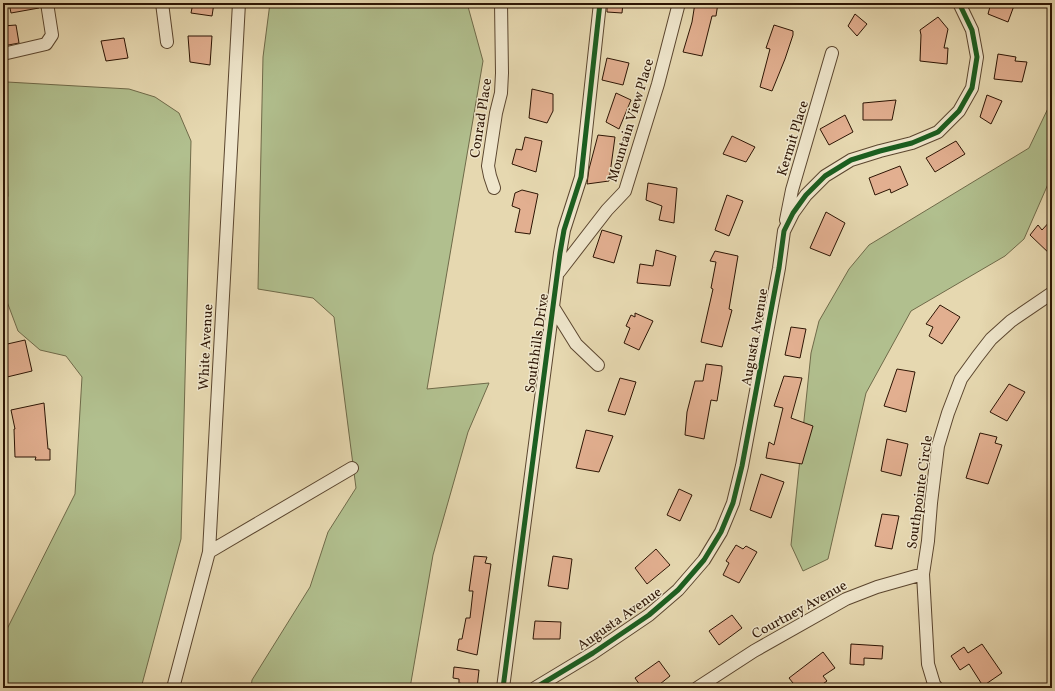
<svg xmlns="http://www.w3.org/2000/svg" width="1055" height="691" font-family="Vollkorn,serif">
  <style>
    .green { fill: #b1bf8e; stroke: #6f6a49 }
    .building { fill: #e2af90; stroke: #2d1504 }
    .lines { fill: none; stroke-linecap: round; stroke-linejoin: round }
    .minor-casing { stroke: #5b462f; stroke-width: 14 }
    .minor { stroke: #efe6cc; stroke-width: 12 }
    .cycleway-casing { stroke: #efe6cc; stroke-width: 8 }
    .cycleway { stroke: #1b5e20; stroke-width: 5 }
    .labels { text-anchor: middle; stroke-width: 3; stroke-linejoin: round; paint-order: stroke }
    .street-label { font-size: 14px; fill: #2d1504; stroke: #efe6cc }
  </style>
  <rect width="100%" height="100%" fill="#e6d8b0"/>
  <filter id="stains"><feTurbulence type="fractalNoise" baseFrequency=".005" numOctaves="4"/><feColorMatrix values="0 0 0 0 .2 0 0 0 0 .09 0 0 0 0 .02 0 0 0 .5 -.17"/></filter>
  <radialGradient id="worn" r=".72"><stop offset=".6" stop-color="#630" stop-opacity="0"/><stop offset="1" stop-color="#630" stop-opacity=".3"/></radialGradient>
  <path class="green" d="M270 3H467L483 61 427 389 489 383 468 432 433 555 410 688H251L252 680 310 587 328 532 356 488 334 317 313 298 258 289 263 57Z
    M7 82 129 89 155 97 179 113 191 141 181 539 141 688H3V637L75 494 82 377 66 356 40 350 18 331 3 291V207L8 196 7 167 3 156V88Z
    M1052 100V175L1024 239 1005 256 911 311 866 393 828 559 803 571 791 545 811 353 819 321 849 269 869 245 1029 148Z"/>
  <path class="building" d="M9 3H39V8L11 13Z
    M193 3H214L212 16 191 13Z
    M607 3H623L622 13 607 12Z
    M695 3H718L716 16H712L702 56 683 52 692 22Z
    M991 3H1015L1008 22 988 14Z
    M855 14 867 24 857 36 848 26Z
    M938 17 948 29 944 48H948L947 64 920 61 921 35 920 30Z
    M16 25 19 43 3 46V26Z
    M774 25 793 31V35L785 59 772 91 760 87 770 49 766 48Z
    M188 36H212L210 65 190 62Z
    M124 38 128 58 106 61 101 41Z
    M998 54 1016 57 1015 61 1027 62 1022 82 994 79Z
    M607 58 629 63 623 85 602 80Z
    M532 89 553 94V111L547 123 529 118Z
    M616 93 631 100 619 129 606 122Z
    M987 95 1002 101 991 124 980 117Z
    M896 100 892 120H863V103Z
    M845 115 853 132 829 145 820 129Z
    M598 135 615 137 609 181 587 184 589 169Z
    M732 136 755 147 746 162 723 154Z
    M525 137 542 141 536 172 512 164 516 149 522 150Z
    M956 141 965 154 935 172 926 158Z
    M900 166 908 185 891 193 890 189 875 195 869 178Z
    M648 183 677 188 674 223 659 220 662 206 646 200Z
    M522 190 538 194 530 234 515 232 520 209 512 206 515 193Z
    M727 195 743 201 729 236 715 230Z
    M826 212 845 223 830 256 810 248Z
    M1052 219V256L1030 235 1038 225 1042 230Z
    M602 230 622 236 614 263 593 257Z
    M656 250 676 256 670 286 637 283 640 264 653 266Z
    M715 251 738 256 729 309 732 310 722 347 701 342 713 289 711 288 716 262 710 261Z
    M940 305 960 317 942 344 929 336 933 327 926 324Z
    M635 313 653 321 639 350 624 343 630 328 626 326 631 315 635 317Z
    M791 327 806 329 800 358 785 355Z
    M25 340 32 371 3 378V345Z
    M706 364 722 366V370L717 401 711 400 704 439 685 435 687 412 695 381H703Z
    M897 369 915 372 906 412 884 406Z
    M784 376 802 378 791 418 813 426 802 464 766 458 769 442 774 445 783 408 774 406Z
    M620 378 636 382 625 415 608 411Z
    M1009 384 1025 392 1007 421 990 412Z
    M44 403 48 449H50V460H35L36 457H15L14 429H15L11 410Z
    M586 430 613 436 599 472 576 468Z
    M980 433 997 437 995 443 1002 445 988 484 966 478Z
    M887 439 908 444 901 476 881 471Z
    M761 474 784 482 771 518 750 510Z
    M679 489 692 495 680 521 667 515Z
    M882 514 899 516 892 549 875 546Z
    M736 545 743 549 746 546 757 552 739 583 723 575 729 563 726 561Z
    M656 549 670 565 647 584 635 568Z
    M474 556 487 557 485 563 491 564 477 655 457 650 459 639H462L466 618H470L473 591H469Z
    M553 556 572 559 568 589 548 586Z
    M732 615 742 628 719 645 709 631Z
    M535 621 561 622 560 639H533Z
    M851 644 883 646 882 659 864 658V665L850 664Z
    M982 644 1002 673 983 686 969 664 960 670 951 656 964 647 968 653Z
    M823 652 835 668 823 676 827 681 817 688H797L789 678Z
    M659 661 670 676 655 688H642L635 678Z
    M454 667 479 670 477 688H460L461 683 459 684V679L453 678Z"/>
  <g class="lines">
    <defs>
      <path id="minor" d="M162 3 167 42
        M3 54 46 44 52 35 47 3
        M494 188 490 176 488 166 496 113 501 93 502 73 501 3
        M786 220 792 190 832 53
        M559 272 607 210 625 191 658 84 679 3
        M553 307 576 344 598 365
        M209 552 352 468
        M173 688 209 552 239 3
        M503 688 560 253 564 230 581 177 600 3
        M535 688 593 653 649 615 678 590 704 560 721 532 733 503 742 466 779 268 784 231 793 213 806 195 825 176 851 160 880 151 912 143 938 132 959 111 972 88 977 57 972 30 959 3
        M697 688 754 651 846 599 877 587 923 574
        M937 688 934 684 928 664 923 574 928 541 931 503 938 446 948 413 961 379 977 357 991 339 1011 321 1052 293"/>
    </defs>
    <use href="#minor" class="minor-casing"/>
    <use href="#minor" class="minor"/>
    <defs>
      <path id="cycleway" d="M503 688 560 253 564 230 581 177 600 3
        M535 688 593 653 649 615 678 590 704 560 721 532 733 503 742 466 779 268 784 231 793 213 806 195 825 176 851 160 880 151 912 143 938 132 959 111 972 88 977 57 972 30 959 3"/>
    </defs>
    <use href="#cycleway" class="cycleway-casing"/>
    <use href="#cycleway" class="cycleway"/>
  </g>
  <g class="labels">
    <g class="street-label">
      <text transform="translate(480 118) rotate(-81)" y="5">Conrad Place</text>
      <text transform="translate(630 120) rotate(-73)" y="5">Mountain View Place</text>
      <text transform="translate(792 138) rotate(-73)" y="5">Kermit Place</text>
      <text transform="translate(754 337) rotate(-80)" y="5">Augusta Avenue</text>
      <text transform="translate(536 343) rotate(-82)" y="5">Southhills Drive</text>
      <text transform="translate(205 347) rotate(-87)" y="5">White Avenue</text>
      <text transform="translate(919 492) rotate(-82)" y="5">Southpointe Circle</text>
      <text transform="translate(799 609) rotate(-29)" y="5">Courtney Avenue</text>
      <text transform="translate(619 618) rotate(-35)" y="5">Augusta Avenue</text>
    </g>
  </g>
  <rect width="1055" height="691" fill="none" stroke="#e6d8b0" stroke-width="16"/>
  <rect x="4" y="4" width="1047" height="683" fill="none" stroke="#2d1504" stroke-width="2"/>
  <rect x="8" y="8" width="1039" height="675" fill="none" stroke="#2d1504"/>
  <rect width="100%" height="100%" filter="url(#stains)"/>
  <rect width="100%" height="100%" fill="url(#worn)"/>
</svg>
